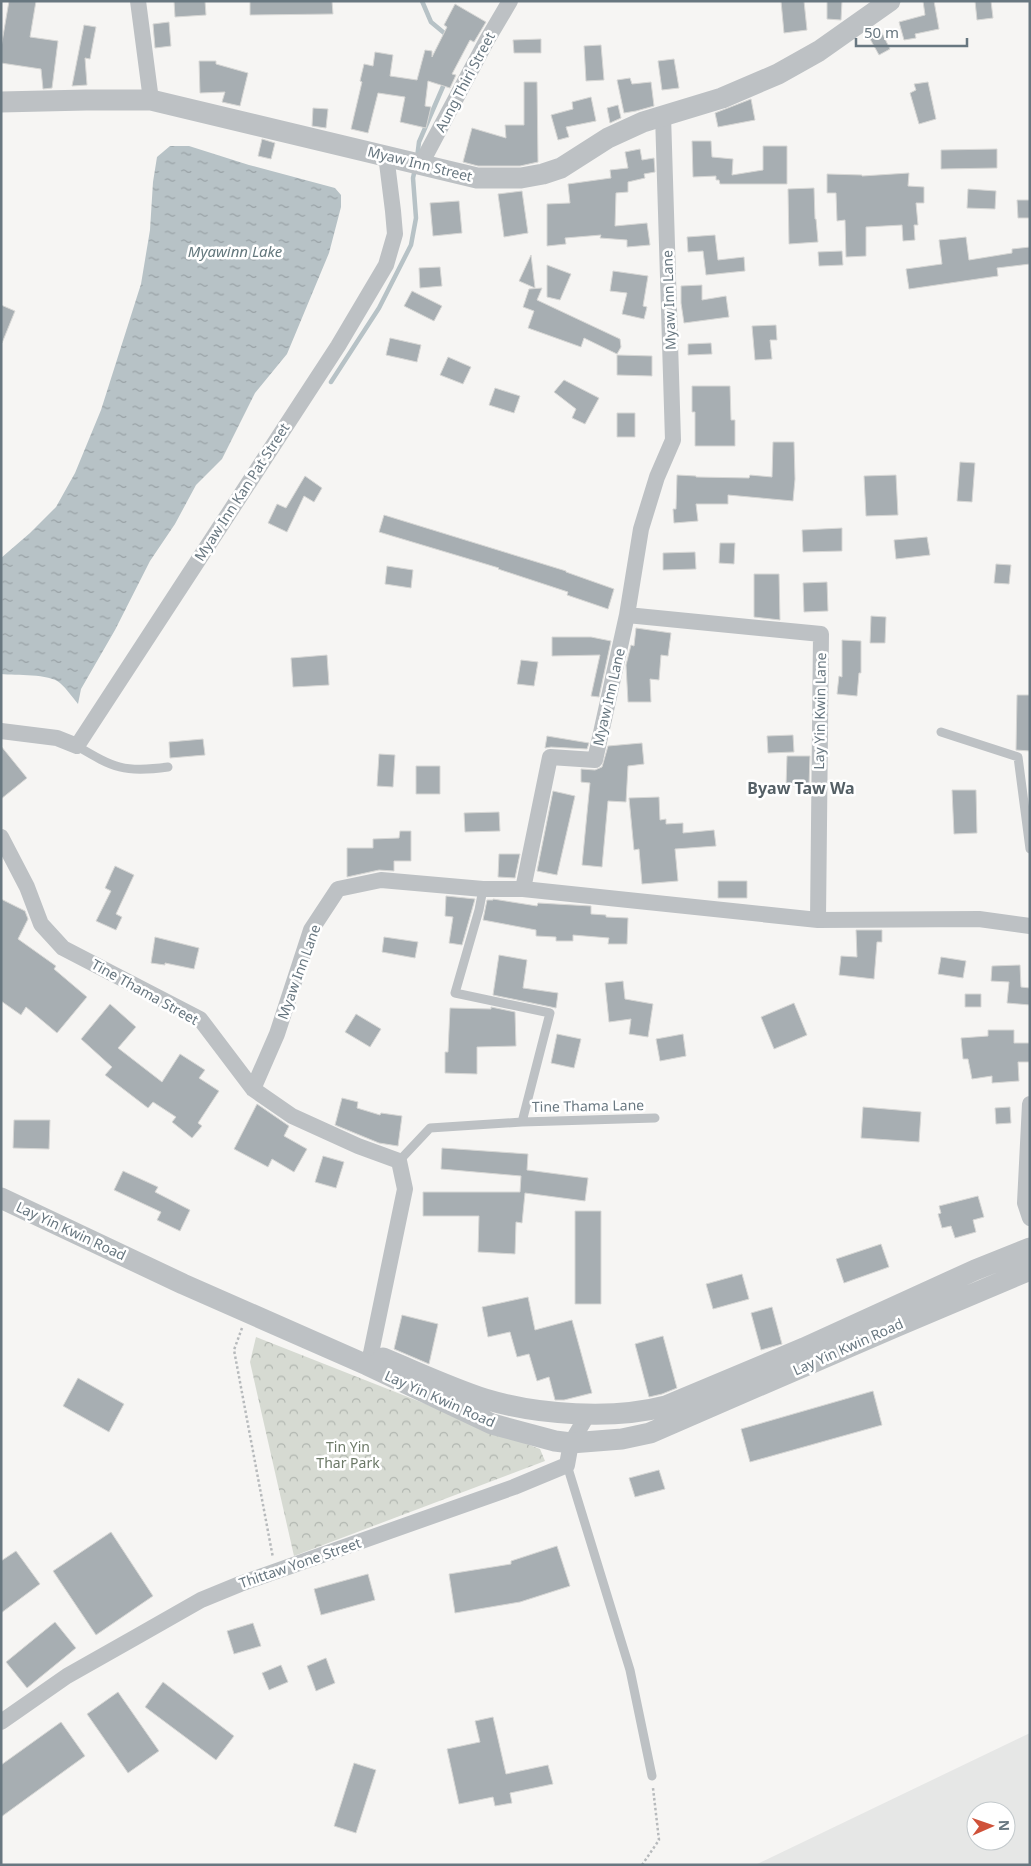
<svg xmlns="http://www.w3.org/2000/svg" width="1031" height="1866" font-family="'Noto Sans',sans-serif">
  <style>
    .built { fill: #e6e7e6; fill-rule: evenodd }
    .park { fill: url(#park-crowns) }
    .water { fill: url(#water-ripples) }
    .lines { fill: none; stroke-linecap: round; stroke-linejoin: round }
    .stream { stroke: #b7c2c6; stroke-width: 4.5 }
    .building { fill: #a7aeb2; stroke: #d7d7d5 }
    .path { stroke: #b7babc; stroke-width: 2.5; stroke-dasharray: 2.5 2.5; stroke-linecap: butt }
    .service { stroke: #bdc1c4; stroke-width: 9 }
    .minor { stroke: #bdc1c4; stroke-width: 16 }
    .tertiary { stroke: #bdc1c4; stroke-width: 21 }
    .labels { text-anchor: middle; stroke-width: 5; stroke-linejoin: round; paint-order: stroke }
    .street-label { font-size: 14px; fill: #687780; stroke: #fff }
    .park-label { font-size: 14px; fill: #6b7866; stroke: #fff }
    .water-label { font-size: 15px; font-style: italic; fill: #64787d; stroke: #fff }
    .quarter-label { font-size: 16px; font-weight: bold; fill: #556066; stroke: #fff }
  </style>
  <defs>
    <pattern id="park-crowns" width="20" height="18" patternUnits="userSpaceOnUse" patternTransform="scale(1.25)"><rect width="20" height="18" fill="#d6dad2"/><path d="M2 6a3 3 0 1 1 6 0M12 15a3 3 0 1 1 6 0" fill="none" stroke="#b1b6b0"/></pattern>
    <pattern id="water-ripples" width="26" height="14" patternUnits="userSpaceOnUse" patternTransform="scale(1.25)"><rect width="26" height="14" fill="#b7c2c6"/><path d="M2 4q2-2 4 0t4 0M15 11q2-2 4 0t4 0" fill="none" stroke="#99a2a6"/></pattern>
  </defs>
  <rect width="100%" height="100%" fill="#f6f5f3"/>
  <path class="built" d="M1030 1733V1865H755ZM976 1811H1006V1841H976Z"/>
  <path class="park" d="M256 1337 540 1449 545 1461 294 1556 250 1362Z"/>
  <path class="water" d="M170 146H189L249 165 335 188 341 195V207L329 253 287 354 255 393 222 459 196 485 175 524 150 561 115 630 81 689 78 704C72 697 67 689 60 683 49 673 16 676 1 674V558L30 533 56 507 75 473 101 410 141 284 150 230 153 182 157 157Z"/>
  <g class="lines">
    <path class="stream" d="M422 1 431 22 449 37
      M417 158 419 142 445 82
      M331 382 379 308 411 245 416 218 413 178 415 169"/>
  </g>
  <path class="building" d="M9 1H36L30 37 58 41 52 88 43 89 41 69 1 63V48Z
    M174 1H205L206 15 175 17Z
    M250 1H332L333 14 250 15Z
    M781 1H804L807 30 784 33Z
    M827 1H842L841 20 827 19Z
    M923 1H934L939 29 915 34 916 38 904 40 899 22 925 15Z
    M975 1H991L993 18 977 20Z
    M455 4 486 22 474 42 470 40 452 74 456 75 450 88 428 81 425 106 431 107 426 128 400 122 405 97 378 93 368 133 351 129 362 82 360 81 364 64 373 66 375 52 393 55 390 76 417 80 425 50 432 51V57L447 27 444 25Z
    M169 22 171 46 155 48 153 24Z
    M84 25 96 27 90 59 85 58 87 85 72 86Z
    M881 31 890 49 879 55 869 37Z
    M541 39V53H514L513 40Z
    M601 45 604 80 586 81 584 46Z
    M674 59 679 88 662 90 658 61Z
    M199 61H216V64L248 73 240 106 222 102 225 92 200 93Z
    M630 78 632 84 651 82 654 106 636 111 624 113 617 80Z
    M524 82H537L538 162 520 166H478L463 162 472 128 506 138 505 125H524Z
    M928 82 936 119 919 124 910 93 916 90 914 84Z
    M591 97 596 121 566 127 569 137 558 140 551 115 573 109 572 102Z
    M751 99 755 120 718 127 715 113Z
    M618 105 621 118 610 123 607 108Z
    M313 108 328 109 326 128 312 126Z
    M262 139 275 143 271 159 258 156Z
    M692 141H711L712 157 733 159 732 175 763 170V146H787V184H720L719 180H716V176L693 177Z
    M640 149 642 160 654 158 655 172 644 174 645 178 628 182V192L616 193 615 226 647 223 650 245 627 247V240L600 238 601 235 565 238 566 244 547 246V204L570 203 568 184 611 178 610 170 628 168 625 152Z
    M997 149V168L941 169V150Z
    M909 173 908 186 924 187V203H916L918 225H914L915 240 903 241 902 225 866 227V256L846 257 845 220 837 221 836 193H827V174L862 175V176Z
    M814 188 815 219H816L818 242 789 244 788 189Z
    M968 189 996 191 995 209 967 208Z
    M522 191 528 233 504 237 498 194Z
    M1017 200H1030V218H1018Z
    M459 201 462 233 433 236 430 203Z
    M715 235 718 260 744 257 745 271 706 275 703 251 688 252 687 237Z
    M966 237 969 260 1012 253V249L1030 247V264L997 268 998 276 909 289 906 269 942 264 939 240Z
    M842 251 843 265 819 266 818 252Z
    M531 255 535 288 519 281Z
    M547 265 571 274 560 300 547 297Z
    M440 267 442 286 420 288 419 268Z
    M613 271 648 276 643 306 647 307 644 319 622 314 627 293 610 291Z
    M702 285V300L726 296 729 317 684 323 681 303V286Z
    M542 288 537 300 620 339 621 347 617 354 584 338 581 347 528 328 534 311 523 307 529 289Z
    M412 291 442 306 434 321 404 306Z
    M1 305 15 311 2 343H1Z
    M776 325 777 340H770L772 359 755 360 752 326Z
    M390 338 421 345 417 362 386 355Z
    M711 343 712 354 688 355V344Z
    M617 355 652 356V376L617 375Z
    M448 357 471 367 463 384 440 375Z
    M564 380 599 398 585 424 572 418 576 409 554 392Z
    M692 386H730L731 420H735V446H695V412H692Z
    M495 388 520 396 514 413 489 405Z
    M617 413H635V437H617Z
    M773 442H794L795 479 793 501 728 495V504H696L698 521 674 523 673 509H676L677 475 696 476V477L749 478 750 475 772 477Z
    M960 462 975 463 972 502 957 501Z
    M896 475 898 515 866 516 864 476Z
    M305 476 322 488 314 502 304 496 287 532 268 523 277 504 286 508Z
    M384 515 566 571V572L614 589 608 609 567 595 568 592 498 569 499 568 379 532Z
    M842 528V551L803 552 802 530Z
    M927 537 930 555 896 559 894 540Z
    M720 543H735L734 564 719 563Z
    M695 552 696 569 663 570V553Z
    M996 564 1011 565 1009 584 994 583Z
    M387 566 413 570 411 588 385 584Z
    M754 574H779L780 620 754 617Z
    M827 582 828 611 804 612 803 583Z
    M871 616 886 617 885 643H870Z
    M636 628 671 633 668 656 661 655 659 680 650 679 651 702H628L626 665 631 645 634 646Z
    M552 637H591L611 641 599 697 591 696 600 655 552 656Z
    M842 640 861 641V673H859L857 696 837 694 839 676 842 677Z
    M327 655 329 685 293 687 291 658Z
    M521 660 538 662 534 686 517 684Z
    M1017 695H1030V751L1016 750Z
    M793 735 794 752 768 753 767 736Z
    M547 736 589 743 587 749 551 747 545 748Z
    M203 739 205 755 170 758 169 742Z
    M642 743 644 764 628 766 626 802 608 801 602 867 582 865 590 783 581 782V769L595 770 602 767 608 746Z
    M1 746 27 778 1 799Z
    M379 754 395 755 393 787 377 786Z
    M787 756H810L809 786H786Z
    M416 766H440V794H416Z
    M952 790H976L977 833 954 834Z
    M553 791 575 796 557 875 537 871Z
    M659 797 660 820 666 819V824L683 823V833L714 830 716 846 675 849 678 881 642 884 639 849 634 850 629 798Z
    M499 812 500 831 465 832 464 813Z
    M400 831H411V861H394V871L379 870 347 877V848H373V839L399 838Z
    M499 854H520L515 878 498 877Z
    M115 866 134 875 116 914 122 917 116 930 96 921 111 891 105 888Z
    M718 881H747V898H718Z
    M446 896 475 899 462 945 449 943 453 917 445 916Z
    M1 899 25 911 28 919 18 939 56 966 54 969 87 997 57 1033 26 1007 21 1015 1 1001Z
    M493 899 537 906 538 903 591 906V914L606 915V917L628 918 627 944H608L609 938 573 935V941H556V937L536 936V930L483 920 487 900H493Z
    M856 930H882V942H877L874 979 839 975 841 956 857 957Z
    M155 937 199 948 194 969 165 963V965L151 963Z
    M384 937 418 942 415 958 382 952Z
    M499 955 527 960 523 988 558 993 556 1008 493 995Z
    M941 957 966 961 963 978 938 974Z
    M1020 965 1021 987 1030 988V1005L1007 1003 1009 982 991 981 992 966Z
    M623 981 625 999 653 1004 648 1037 629 1034 631 1019 609 1022 605 983Z
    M965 994H981V1007H965Z
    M794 1003 807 1035 774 1049 761 1017Z
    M110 1004 136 1027 118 1048 162 1082 180 1054 205 1070 199 1078 219 1091 198 1123 202 1126 192 1138 172 1122 176 1117 153 1102 148 1108 105 1075 112 1067 81 1039Z
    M491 1007 515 1012 516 1046 477 1047V1074L445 1073V1052H448L450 1008 491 1009Z
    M356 1014 381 1029 370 1047 345 1032Z
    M988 1030H1014V1043H1030V1062H1018L1019 1081 992 1083V1076L972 1079 968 1059H963L961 1038 988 1036Z
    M557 1034 581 1039 574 1068 551 1063Z
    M683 1034 686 1056 660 1061 656 1039Z
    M342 1098 358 1102 357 1108 380 1115 381 1113 402 1116 398 1146 379 1143 335 1125Z
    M257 1104 289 1126 284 1136 307 1149 294 1172 272 1159 268 1167 234 1149Z
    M863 1107 921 1112 919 1142 861 1138Z
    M1010 1107 1011 1123 996 1124 995 1108Z
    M14 1120H50L49 1149 13 1148Z
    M442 1148 528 1154 527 1170 588 1178 585 1201 525 1193 522 1223 516 1222 515 1254 478 1252 479 1216H423V1192H520L521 1176 441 1169Z
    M323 1156 344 1162 336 1188 315 1182Z
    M123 1171 158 1187 155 1192 190 1210 180 1231 157 1220 161 1212 114 1190Z
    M978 1196 984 1217 973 1220 976 1232 955 1238 951 1226 942 1228 938 1214 941 1213 939 1206Z
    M575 1211H601V1304H575Z
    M881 1244 889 1267 844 1283 836 1259Z
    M742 1274 749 1299 713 1309 706 1284Z
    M528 1297 535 1330 572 1320 592 1393 564 1400H555L549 1377 537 1381 529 1354 517 1357 510 1332 488 1337 482 1307Z
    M772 1307 782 1344 761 1350 751 1313Z
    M402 1315 438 1324 429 1364 394 1349Z
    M663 1336 677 1388 662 1394 649 1397 635 1344Z
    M78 1378 124 1404 109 1432 63 1406Z
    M873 1391 882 1425 750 1462 741 1429Z
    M659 1470 665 1489 635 1497 629 1478Z
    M111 1532 153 1596 96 1635 53 1571Z
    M557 1546 570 1586 520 1602 455 1613 449 1574 511 1564V1561Z
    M16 1551 40 1584 1 1613V1561Z
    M368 1574 375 1600 321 1615 314 1589Z
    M55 1622 76 1648 27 1688 6 1662Z
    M253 1623 261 1646 234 1654 227 1631Z
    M326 1658 335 1683 316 1691 307 1666Z
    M281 1665 288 1682 269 1690 262 1673Z
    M163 1682 234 1736 216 1760 145 1707Z
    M118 1692 159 1751 128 1773 87 1714Z
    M493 1717 506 1774 548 1765 553 1784 510 1793 512 1803 495 1806 493 1797 459 1804 447 1749 480 1742 475 1721Z
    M61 1722 85 1756 1 1817V1765Z
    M354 1763 376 1770 356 1833 334 1826Z"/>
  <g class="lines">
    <path class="path" d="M242 1328 234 1350 273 1558
      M642 1865 659 1840 653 1788"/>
    <path class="service" d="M941 732 1018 757 1030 849
      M77 746C114 768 124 773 168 767
      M522 1122 655 1118
      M399 1161 430 1128 522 1122 550 1013 455 993 479 910 483 889
      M567 1465 630 1670 652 1776"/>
    <path class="minor" d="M138 1 151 100
      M421 164 487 40 510 1
      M627 615 821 634 818 920 979 919 1030 926
      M1 731 57 738 77 746 338 346 386 265 395 234 393 211 386 155
      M1 837 27 887 41 924 63 948 200 1019 253 1089 292 1116 358 1146 399 1161 405 1189 371 1353 367 1365
      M523 889 818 920
      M253 1089 277 1034 311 930 338 889 381 880 483 889H523L550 757 595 760 627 615 641 529 657 477 673 440 663 115
      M1030 1104 1025 1203 1030 1218
      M1 1722 67 1676 136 1637 201 1600 240 1584 514 1487 567 1465 571 1443 588 1414"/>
    <path class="tertiary" d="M1 102 86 100H151L477 178H521L543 174 561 168 608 138 643 122 722 98 778 74 819 51 890 1
      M1 1198 183 1284 367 1365 492 1424 555 1441 571 1443 622 1439 650 1433 895 1327 1030 1270
      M383 1358C417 1372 451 1388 485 1399 538 1415 613 1420 666 1406L804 1348 975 1270 1030 1248"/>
  </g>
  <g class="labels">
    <g class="street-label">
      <text transform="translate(465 82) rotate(-62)" y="5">Aung Thiri Street</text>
      <text transform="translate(420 164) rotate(14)" y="5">Myaw Inn Street</text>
      <text transform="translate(669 300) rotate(-92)" y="5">Myaw Inn Lane</text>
      <text transform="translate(242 492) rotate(-57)" y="5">Myaw Inn Kan Pat Street</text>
      <text transform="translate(609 697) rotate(-77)" y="5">Myaw Inn Lane</text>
      <text transform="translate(820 711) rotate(-89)" y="5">Lay Yin Kwin Lane</text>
      <text transform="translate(299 972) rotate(-70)" y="5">Myaw Inn Lane</text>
      <text transform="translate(145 992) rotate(29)" y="5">Tine Thama Street</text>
      <text transform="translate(588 1106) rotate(-1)" y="5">Tine Thama Lane</text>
      <text transform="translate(71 1231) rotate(25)" y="5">Lay Yin Kwin Road</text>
      <text transform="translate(848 1347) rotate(-24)" y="5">Lay Yin Kwin Road</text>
      <text transform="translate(440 1399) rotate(24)" y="5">Lay Yin Kwin Road</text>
      <text transform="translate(300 1563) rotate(-19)" y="5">Thittaw Yone Street</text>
    </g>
    <g class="park-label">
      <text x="348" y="1452">Tin Yin<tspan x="348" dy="16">Thar Park</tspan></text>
    </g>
    <g class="water-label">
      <text x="235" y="257">Myawinn Lake</text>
    </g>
    <g class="quarter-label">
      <text x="801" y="794">Byaw Taw Wa</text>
    </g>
  </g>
  <rect width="1031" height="1866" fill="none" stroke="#687780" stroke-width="5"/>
  <g transform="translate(991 1826) rotate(88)"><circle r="24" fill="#ffffff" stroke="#c3c9cc"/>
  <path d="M0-4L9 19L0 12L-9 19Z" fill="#cf523a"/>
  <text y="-8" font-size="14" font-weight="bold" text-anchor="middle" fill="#687780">N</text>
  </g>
  <path d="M856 38v8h111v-8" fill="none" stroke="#687780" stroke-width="2.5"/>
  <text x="864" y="38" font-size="15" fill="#687780" stroke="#ffffff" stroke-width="4" paint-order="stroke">50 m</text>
</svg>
